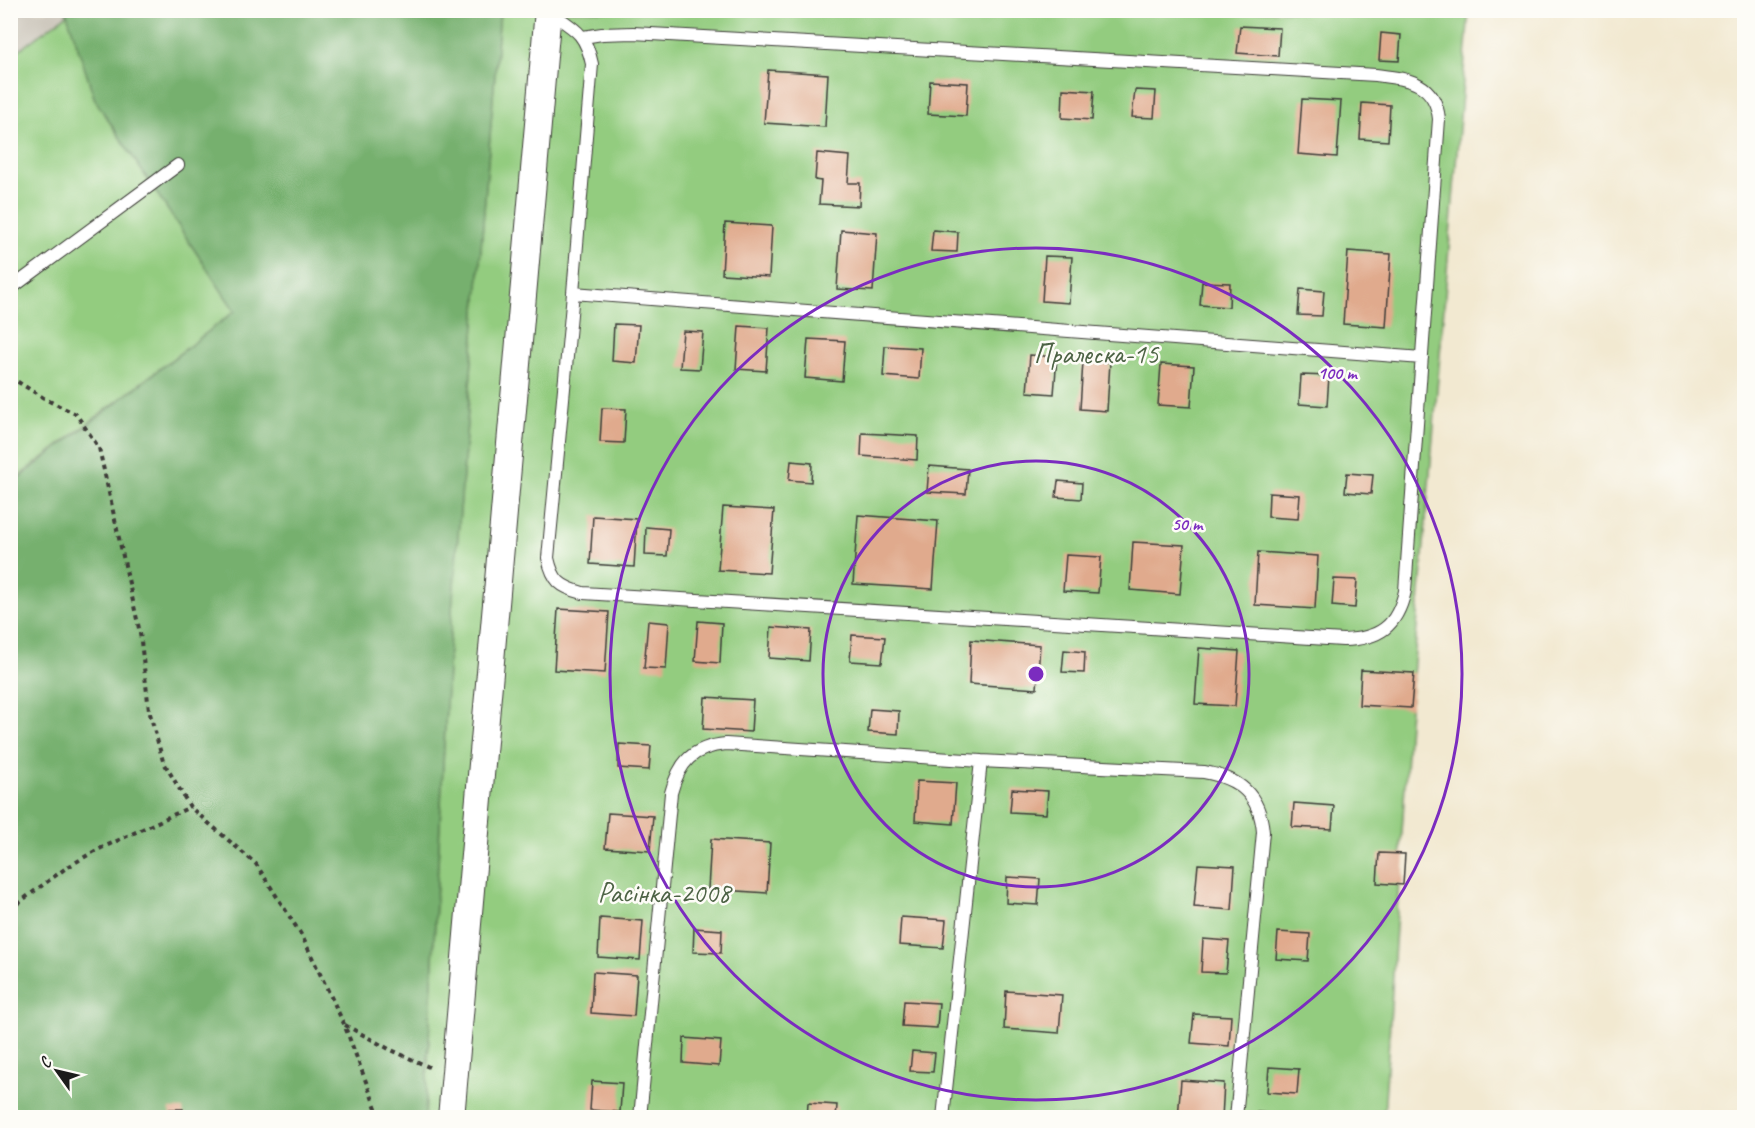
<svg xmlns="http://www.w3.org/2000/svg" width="1755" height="1128" font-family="Caveat,sans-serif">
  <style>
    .industrial { fill: #c9c3b8 }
    .green { fill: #93cc7f; stroke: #58744e; stroke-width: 1.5 }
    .forest { fill: #76b06e; stroke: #496645; stroke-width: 1.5 }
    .building { fill: #e0aa8d }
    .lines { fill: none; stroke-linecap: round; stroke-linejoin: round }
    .service-casing { stroke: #3c3b37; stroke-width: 14 }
    .minor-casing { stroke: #3c3b37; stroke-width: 28 }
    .path { stroke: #3c3b37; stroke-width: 4; stroke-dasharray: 4.5 4.5; stroke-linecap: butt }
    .service { stroke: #fff; stroke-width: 12 }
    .minor { stroke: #fff; stroke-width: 26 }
    .ring { fill: none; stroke: #7b2cbf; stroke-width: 3 }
    .labels { text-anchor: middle; stroke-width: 5; stroke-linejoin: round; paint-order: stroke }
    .park-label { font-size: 28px; fill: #4c6244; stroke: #fdfcf7 }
    .centre { fill: #7b2cbf; stroke: #fdfcf7; stroke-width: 3 }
    .ring-label { font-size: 18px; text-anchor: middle; font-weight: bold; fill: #7b2cbf; stroke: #fdfcf7; stroke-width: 5; stroke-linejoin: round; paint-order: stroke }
  </style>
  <rect width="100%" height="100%" fill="#fdfcf7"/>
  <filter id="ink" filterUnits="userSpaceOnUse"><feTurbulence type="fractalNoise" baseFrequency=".0167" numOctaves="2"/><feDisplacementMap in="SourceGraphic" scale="12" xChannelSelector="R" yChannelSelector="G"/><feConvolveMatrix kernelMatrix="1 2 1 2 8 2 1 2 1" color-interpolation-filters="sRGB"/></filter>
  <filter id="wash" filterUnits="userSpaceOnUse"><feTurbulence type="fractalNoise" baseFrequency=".008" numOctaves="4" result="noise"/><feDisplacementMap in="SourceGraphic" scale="24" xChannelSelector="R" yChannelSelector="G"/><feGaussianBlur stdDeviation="1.35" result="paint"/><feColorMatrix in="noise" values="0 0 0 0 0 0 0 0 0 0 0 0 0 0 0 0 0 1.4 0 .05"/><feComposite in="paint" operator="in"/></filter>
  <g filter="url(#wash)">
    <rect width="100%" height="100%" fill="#f2e9d1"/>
    <path class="industrial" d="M11 11H66L68 14 11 56Z"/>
    <path class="green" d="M500 11H1469L1409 722 1384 1117 425 1118 449 648Z
      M68 14 95 100 235 311 11 482V56Z"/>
    <path class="forest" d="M66 11H500L449 648 425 1117 11 1118V484L235 311 95 100Z"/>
    <g id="blocks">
      <path class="building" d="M1240 26 1280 28 1278 56 1237 53Z
        M1381 33 1401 35 1399 61 1379 60Z
        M768 70 828 74 825 127 764 123Z
        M930 81 968 83 966 116 928 114Z
        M1063 89 1094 91 1092 120 1062 118Z
        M1135 90 1156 91 1154 118 1132 117Z
        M1302 99 1341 101 1337 157 1298 154Z
        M1362 103 1390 105 1388 141 1360 139Z
        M817 153 850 156 848 183H860L859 206 819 204 821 181 815 180Z
        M725 223 772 226 769 277 722 274Z
        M841 230 877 233 873 291 837 289Z
        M933 230 958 232 957 252 931 251Z
        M1348 251 1391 254 1386 327 1343 324Z
        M1045 256 1072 257 1069 303 1042 301Z
        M1202 282 1230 283 1229 307 1200 305Z
        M1300 289 1324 291 1322 316 1298 315Z
        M614 324 639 325 636 363 612 361Z
        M739 326 769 328 766 371 736 369Z
        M683 331 703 332 700 369 680 368Z
        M808 339 845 341 842 381 805 378Z
        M885 346 921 348 919 379 883 376Z
        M1030 355 1057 357 1054 394 1027 392Z
        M1083 361 1110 362 1107 411 1080 409Z
        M1161 364 1194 366 1191 407 1158 405Z
        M1301 375 1329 376 1327 406 1299 404Z
        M602 408 626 409 624 443 600 442Z
        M862 433 918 436 917 460 861 456Z
        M791 461 812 463 811 482 789 480Z
        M929 466 968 469 966 494 927 492Z
        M1347 473 1373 475 1371 494 1345 492Z
        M1058 481 1082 483 1081 499 1056 497Z
        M1269 493 1300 495 1298 519 1268 517Z
        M723 507 774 510 769 573 718 570Z
        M858 515 938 521 933 589 853 584Z
        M593 516 637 519 634 567 590 564Z
        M646 527 669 529 667 556 645 555Z
        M1133 542 1184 545 1180 594 1130 590Z
        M1258 552 1318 556 1315 609 1255 605Z
        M1066 555 1101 557 1098 593 1063 591Z
        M1334 579 1357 580 1355 608 1332 606Z
        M558 609 609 612 605 673 554 670Z
        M648 621 669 623 666 669 644 668Z
        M698 621 722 623 720 663 695 661Z
        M771 627 811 630 809 661 769 658Z
        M852 635 885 637 882 663 850 661Z
        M971 640 1040 645 1037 689 969 684Z
        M1199 648 1239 651 1235 706 1195 704Z
        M1064 650 1085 652 1084 673 1062 672Z
        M1361 670 1414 673 1411 708 1359 705Z
        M705 697 753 700 751 732 703 729Z
        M870 709 899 711 898 734 868 732Z
        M619 744 651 746 649 770 618 768Z
        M917 781 956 783 953 824 915 821Z
        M1012 789 1048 791 1046 814 1010 812Z
        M1294 803 1334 806 1332 829 1292 827Z
        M608 813 653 816 650 851 605 848Z
        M711 839 770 843 767 893 708 889Z
        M1379 853 1405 854 1403 885 1377 883Z
        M1198 864 1235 866 1232 910 1194 907Z
        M1007 877 1040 879 1038 905 1006 903Z
        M901 917 946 920 943 948 899 945Z
        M600 918 643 921 640 960 598 957Z
        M694 928 722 930 721 953 693 952Z
        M1278 932 1310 934 1308 961 1276 959Z
        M1203 939 1229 941 1226 973 1201 972Z
        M593 972 637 975 634 1016 591 1013Z
        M1006 991 1062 995 1059 1033 1004 1029Z
        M904 1001 939 1003 937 1028 902 1026Z
        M1194 1014 1231 1016 1229 1046 1191 1043Z
        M684 1038 721 1041 719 1066 683 1063Z
        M912 1051 935 1053 933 1072 910 1071Z
        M1269 1067 1299 1069 1297 1094 1267 1092Z
        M1181 1080 1224 1083 1222 1118H1178Z
        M592 1081 622 1083 620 1112 590 1110Z
        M808 1103 837 1105 836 1118H807Z
        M170 1109H183L184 1118H170Z
        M1257 1112 1305 1116V1118H1256Z"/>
    </g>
  </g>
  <g filter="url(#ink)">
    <use href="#blocks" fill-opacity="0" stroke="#3c3b37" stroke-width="1.5"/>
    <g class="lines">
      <defs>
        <path id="service" d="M548 11C574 29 585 31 592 64L573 293 548 558C553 581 560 587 583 593L1343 640C1379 639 1397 627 1405 591L1439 119C1435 81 1407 79 1376 75L633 33 602 34 583 37
          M10 289 178 165
          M573 293 1422 358
          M640 1118 671 793C679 762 693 747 726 744L981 761 1204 772C1239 778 1260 795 1263 832L1236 1118
          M943 1118 981 761"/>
        <path id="minor" d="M451 1118 548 10"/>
      </defs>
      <use href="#service" class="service-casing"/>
      <use href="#minor" class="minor-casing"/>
      <path class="path" d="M10 377 47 400 76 414 99 448 140 633 149 710 163 761 190 807 256 864 302 936 344 1024 376 1108V1118
        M10 909 66 868 95 851 190 807
        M345 1025 389 1049 429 1067"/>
      <use href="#service" class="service"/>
      <use href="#minor" class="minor"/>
    </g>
  </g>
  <g class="ring">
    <circle cx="1036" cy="674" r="213"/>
    <circle cx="1036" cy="674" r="426"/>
  </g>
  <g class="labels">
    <g class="park-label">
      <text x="1096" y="363">Пралеска-15</text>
      <text x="664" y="902">Расінка-2008</text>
    </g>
  </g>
  <circle cx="1036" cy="674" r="9" class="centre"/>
  <g class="ring-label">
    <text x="1337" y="379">100 m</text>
    <text x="1187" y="530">50 m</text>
  </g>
  <rect width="1755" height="1128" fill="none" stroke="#fdfcf7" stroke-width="36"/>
  <g transform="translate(57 1071) rotate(304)" stroke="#fdfcf7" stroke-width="4.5" paint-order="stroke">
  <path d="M0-4.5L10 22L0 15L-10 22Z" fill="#1c1c1c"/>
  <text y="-9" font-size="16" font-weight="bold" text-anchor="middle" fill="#1c1c1c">С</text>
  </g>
</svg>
